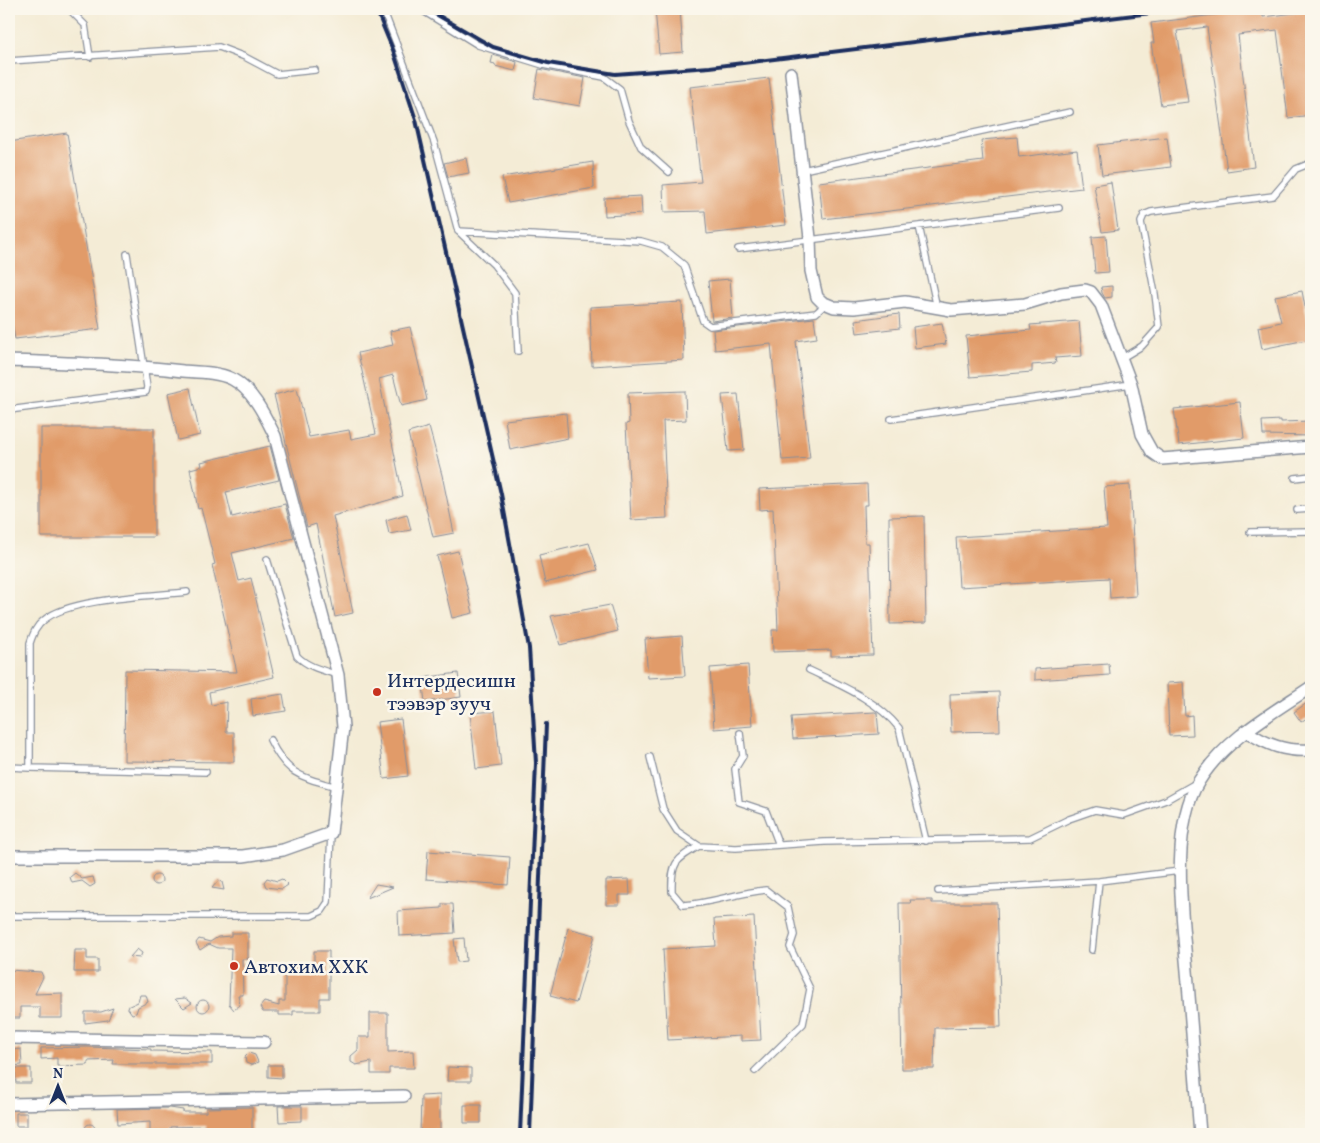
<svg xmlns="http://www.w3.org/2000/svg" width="1320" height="1143" font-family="Vollkorn,serif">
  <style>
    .building { fill: #e19b69 }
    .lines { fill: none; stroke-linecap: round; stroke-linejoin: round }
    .service-casing { stroke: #888e9a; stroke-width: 8 }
    .minor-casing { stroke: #888e9a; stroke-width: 14 }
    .service { stroke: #fff; stroke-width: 5.5 }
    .minor { stroke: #fff; stroke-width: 11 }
    .rail { stroke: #1b2f5e; stroke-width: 4 }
    .poi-dot { fill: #c8321e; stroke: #fbf7ec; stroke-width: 2 }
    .labels { text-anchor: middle; stroke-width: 5; stroke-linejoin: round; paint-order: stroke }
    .poi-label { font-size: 20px; fill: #1b2f5e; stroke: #fbf7ec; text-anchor: start }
  </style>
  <rect width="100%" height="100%" fill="#fbf7ec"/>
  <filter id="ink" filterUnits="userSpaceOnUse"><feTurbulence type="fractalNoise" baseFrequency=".02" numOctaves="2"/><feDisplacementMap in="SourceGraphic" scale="10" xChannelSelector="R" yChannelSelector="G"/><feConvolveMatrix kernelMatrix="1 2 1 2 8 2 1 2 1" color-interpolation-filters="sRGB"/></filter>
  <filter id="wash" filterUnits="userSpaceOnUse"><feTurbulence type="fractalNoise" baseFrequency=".0096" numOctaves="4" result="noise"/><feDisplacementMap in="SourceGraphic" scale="20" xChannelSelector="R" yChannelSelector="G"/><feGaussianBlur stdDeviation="1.12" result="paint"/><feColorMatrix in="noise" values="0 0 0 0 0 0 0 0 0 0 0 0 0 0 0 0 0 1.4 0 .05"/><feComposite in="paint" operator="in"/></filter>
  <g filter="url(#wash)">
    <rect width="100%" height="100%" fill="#f4ecd6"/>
    <g id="blocks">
      <path class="building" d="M655 9H680L683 52 659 54Z
        M1262 9 1263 17 1311 11V115L1288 118 1277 30 1238 35 1254 167 1227 171 1207 27 1177 31 1188 102 1161 105 1151 43H1154L1151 23Z
        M493 55 517 62 515 71 495 66V64L491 63Z
        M539 69 585 78 580 106 534 98Z
        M769 78 786 225 707 234 705 211 664 212 663 185 701 182 690 87Z
        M67 133 100 329 15 339 9 306V142Z
        M1017 137 1019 157 1077 150 1082 188 823 219 819 182 983 161 981 140Z
        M1167 137 1171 167 1102 175 1098 145Z
        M466 158 469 173 448 177 444 163Z
        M593 162 594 188 508 203 502 177Z
        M1111 182 1118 230 1102 232 1094 185Z
        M641 196 642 214 605 216 604 198Z
        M1106 236 1109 272 1095 273 1092 237Z
        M730 279 733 318 712 321 708 281Z
        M1112 286V297L1105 298 1102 293 1101 287Z
        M1302 291 1311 339 1262 349 1258 327 1281 322 1275 296Z
        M682 302 684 360 592 366 590 307Z
        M899 314 900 328 857 333 855 320Z
        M814 318 817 338 796 341 810 458 782 460 771 344 715 350 713 330Z
        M1079 321 1082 356 1055 358 1056 363 1032 365V372L970 377 966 336 1031 330 1030 325Z
        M942 323 946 344 915 348 913 327Z
        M410 327 427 400 401 406 393 375 379 379 403 496 333 516 353 613 335 617 316 524 307 527 274 395 297 389 309 437 349 430 351 439 376 434 358 353 393 345 390 331Z
        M190 388 200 435 178 440 168 393Z
        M685 391 686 420 663 421 667 518 631 520 626 424 629 423 628 393Z
        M738 394 744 450 728 451 722 395Z
        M1240 402 1244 438 1179 445 1174 409Z
        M566 413 568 438 510 450 505 420Z
        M1281 420V422L1311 421V436L1263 435 1262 421Z
        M429 427 442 475 454 533 433 537 408 433Z
        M41 428H154V537H41Z
        M270 446 279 480 226 492 232 517 285 504 292 531 294 538 232 553 239 581 251 578 274 677 209 692 211 705 227 702 226 732H234V762L124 761 125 670 237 672 212 565 215 564 201 508 198 509 190 469 202 466 201 462Z
        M867 484 868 505H864L865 543H869L873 655 831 656V650L773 652 772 630H778L773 509 760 510 759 489Z
        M1130 485 1136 596 1110 598 1109 578 959 587 956 537 1107 528 1104 487Z
        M407 514 411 530 389 534 386 520Z
        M924 516 926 623 890 624 889 517Z
        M589 543 598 570 545 583 539 555Z
        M458 551 473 613 452 618 437 556Z
        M610 605 618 631 560 645 551 616Z
        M682 636 685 676 648 678 645 639Z
        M1109 664 1110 675 1035 680V669Z
        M748 665 752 726 714 729 710 668Z
        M458 673 461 697 425 702 422 678Z
        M1183 682 1185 716 1192 715 1193 735 1169 736 1167 683Z
        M999 692 1000 731 951 732 950 694Z
        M283 694 286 711 253 716 251 699Z
        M1311 700V715L1301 722 1294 712Z
        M495 711 501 766 476 769 470 713Z
        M875 712 877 713 879 734 793 739 791 717Z
        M401 719 408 776 384 779 377 722Z
        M428 851 510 857 508 885 426 879Z
        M75 873 82 879 93 877 95 884 90 887 82 881 72 883 70 877Z
        M152 880a5 5 0 1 1 10 0a5 5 0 1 1-10 0Z
        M267 878 277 881 282 879 288 885 282 889 266 887 264 882Z
        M629 879 630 895H619V905H606V880Z
        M218 881 222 882 224 890 212 888Z
        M376 884 393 887 367 898Z
        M910 900H932V903H997L1001 1027 935 1028 934 1069H902L899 903H911Z
        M442 904H453L455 933 399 936 398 911 442 908Z
        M754 917 761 1040 741 1041V1036L668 1040 663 949 716 946 714 919Z
        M568 928 595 935 576 1003 550 996Z
        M231 933H248V959H242L243 995H238L240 1005 234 1010 229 1004 231 948H218L209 944 200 950 196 943 199 939 210 942 218 937 231 936Z
        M464 938 466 961 457 962 454 939Z
        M137 949 142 953 140 958 130 957Z
        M75 950H87V959H98V972H74Z
        M314 951H329V998H320V1011H293V1015H279V1012H263L260 1007 264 1002 279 1006V1001H285V967H314Z
        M9 970 41 972 43 977 35 994 62 993V1018H40V1007H20V1018H9Z
        M140 995H146L148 1002 138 1007 136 1013 132 1014 127 1007 138 1002Z
        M185 998 192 1003 184 1008 175 999Z
        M197 1006a6 6 0 1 1 12 0a6 6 0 1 1-12 0Z
        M113 1008 108 1020 85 1023V1012H101Z
        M370 1013H388V1052L413 1051 414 1068H389V1074H371V1062L356 1065 351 1062V1056L358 1050V1037H370Z
        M88 1047 151 1049V1051L212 1052V1064H113L114 1060 88 1061V1065L57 1066V1058L41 1059V1048Z
        M21 1049 22 1065 9 1066V1050Z
        M249 1053 255 1055 258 1062 251 1065 246 1063 245 1057Z
        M268 1065H282V1078L268 1077Z
        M448 1067 471 1068V1081H447Z
        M15 1068H31V1083H16Z
        M440 1095V1134H420L421 1096Z
        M464 1105H481V1123H464Z
        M278 1106H302V1121L279 1122Z
        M252 1107V1134H206V1126L170 1127 171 1134H150V1122L118 1124 117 1109 170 1108 183 1110V1112H206V1108Z
        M16 1113H27V1126H16Z
        M85 1129a5 5 0 1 1 10 0a5 5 0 1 1-10 0Z"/>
    </g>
  </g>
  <g filter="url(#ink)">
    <use href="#blocks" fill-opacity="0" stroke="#888e9a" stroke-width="1"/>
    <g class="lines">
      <defs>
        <path id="service" d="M69 9 85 25 90 57
          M383 9 434 142 458 231 494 265 515 293 518 351
          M420 9 478 45 543 65 604 77 620 89 629 121 641 147 669 172
          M9 61 219 47 245 57 277 74 315 70
          M803 170 1070 112
          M919 226 937 308
          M458 231 641 241 662 247 684 265 703 321 710 326 816 313 826 304
          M738 249 1059 208
          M1122 358 1142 346 1159 327 1155 294 1141 222 1144 215 1151 212 1273 196 1296 169 1311 163
          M9 410 146 392 147 387 127 254
          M891 419 1131 384
          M1295 478 1311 476
          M1297 510 1311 509
          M1250 532 1311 531
          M267 559 297 656C308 667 322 670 338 675
          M187 592C152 596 70 598 44 620 36 626 33 634 30 643V768L206 772
          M809 670C840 685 877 700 899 728L926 841
          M740 733 743 756 735 769 739 802 766 811 779 845
          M270 740C287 775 301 777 337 787
          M650 757 663 809 677 831 699 846 736 848 824 842 1030 838 1069 819 1095 810 1124 815 1166 800 1196 783
          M9 767 30 768
          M9 798V799
          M9 837 10 856
          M699 846C675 860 671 863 672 892L683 905C713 903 736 893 766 890L788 907 794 935 790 947 810 989 803 1024 755 1071
          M938 891 1099 881 1180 871
          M9 916H311L322 911 328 902 331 833
          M1092 950 1099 881"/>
        <path id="minor" d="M791 73 810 238 811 271 817 297 822 302 834 307 854 308 905 302 951 310 1025 304 1061 293 1085 290 1091 292 1101 305 1131 384 1142 434 1152 452 1162 459 1311 447
          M9 361C67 363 125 364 183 371 198 372 218 372 232 379 253 390 265 416 275 436L338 675 343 727 331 833 283 850 243 856H9
          M1246 731C1267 745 1286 752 1311 750
          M9 1038 264 1042
          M9 1104 404 1096
          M1200 1134C1196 1084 1192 1033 1188 983 1184 927 1168 830 1199 781 1225 739 1271 714 1311 687"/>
      </defs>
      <use href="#service" class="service-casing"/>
      <use href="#minor" class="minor-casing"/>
      <use href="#service" class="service"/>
      <use href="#minor" class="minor"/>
      <path class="rail" d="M376 9 393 50 416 120 501 494 529 648 536 763 520 1134
        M427 9 493 47 548 63 615 74 710 67 1183 9
        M530 1134 546 724"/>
    </g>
  </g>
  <g class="poi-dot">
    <circle cx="377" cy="692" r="5"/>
    <circle cx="234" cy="966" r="5"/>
  </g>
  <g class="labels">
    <g class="poi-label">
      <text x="387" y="687">Интердесишн<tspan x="387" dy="23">тээвэр зууч</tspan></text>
      <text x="244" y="973">Автохим ХХК</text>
    </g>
  </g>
  <rect width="1320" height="1143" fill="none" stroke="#fbf7ec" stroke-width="30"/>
  <g transform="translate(58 1086)" stroke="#fbf7ec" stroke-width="4" paint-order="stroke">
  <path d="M0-4L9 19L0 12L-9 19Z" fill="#1b2f5e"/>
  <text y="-8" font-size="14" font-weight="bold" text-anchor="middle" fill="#1b2f5e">N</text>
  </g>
</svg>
